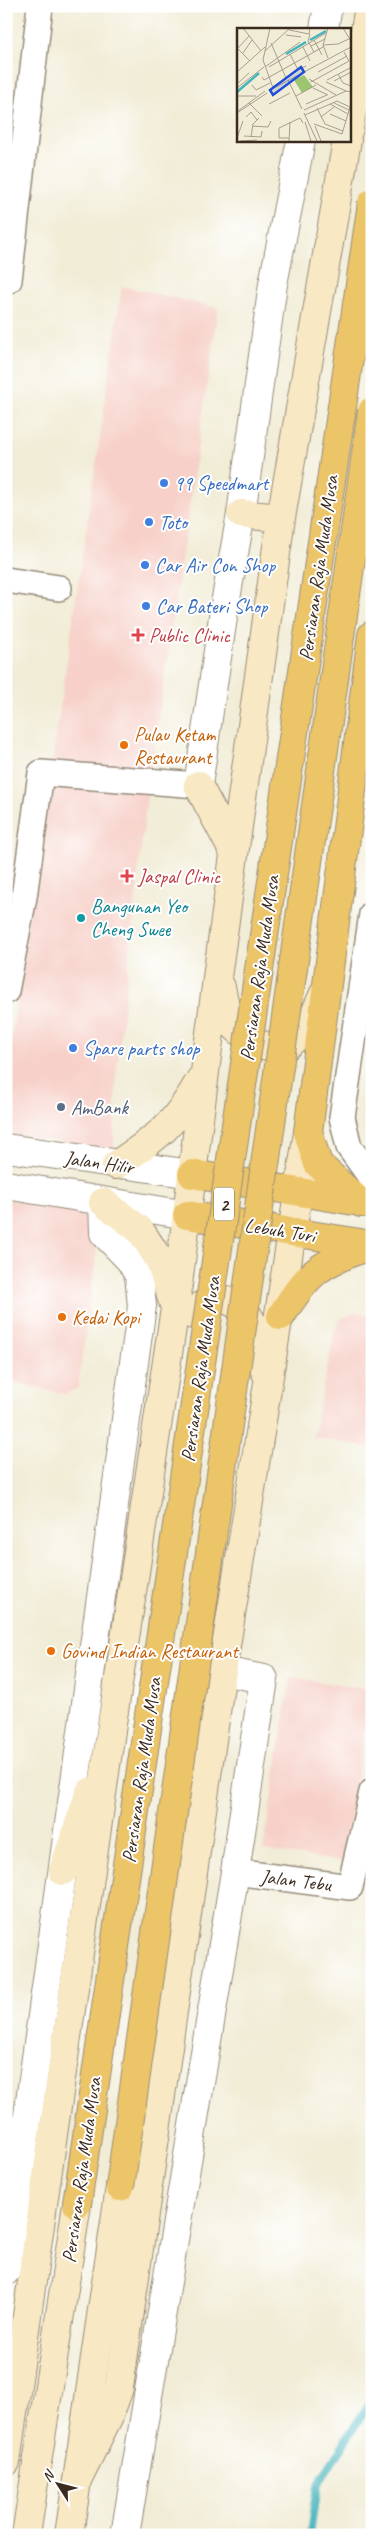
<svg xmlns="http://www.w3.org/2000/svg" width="378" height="2541" font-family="Caveat,sans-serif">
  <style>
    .built { fill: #f7d1c9 }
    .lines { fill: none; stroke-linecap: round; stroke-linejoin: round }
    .stream { stroke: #44b4bd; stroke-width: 8 }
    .minor-casing { stroke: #968b7a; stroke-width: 28 }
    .tertiary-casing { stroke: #968b7a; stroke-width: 30 }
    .secondary-casing { stroke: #968b7a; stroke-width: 30 }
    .primary-casing { stroke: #968b7a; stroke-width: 30 }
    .trunk-casing { stroke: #968b7a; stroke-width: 30 }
    .minor { stroke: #fff; stroke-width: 25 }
    .tertiary { stroke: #fff; stroke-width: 28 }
    .secondary { stroke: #f8e8c3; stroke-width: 28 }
    .primary { stroke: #edc569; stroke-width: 28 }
    .trunk { stroke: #edc569; stroke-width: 28 }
    .trunk-bridge-casing { stroke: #968b7a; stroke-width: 30; stroke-linecap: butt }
    .trunk-bridge { stroke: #edc569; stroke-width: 28 }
    .shop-dot { fill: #3f7fe0; stroke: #fff; stroke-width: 2 }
    .health-dot { fill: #e0444e; stroke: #fff; stroke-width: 2 }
    .food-dot { fill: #e8710a; stroke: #fff; stroke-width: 2 }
    .culture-dot { fill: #0f9aa8; stroke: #fff; stroke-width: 2 }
    .service-dot { fill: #5c6f8a; stroke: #fff; stroke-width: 2 }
    .labels { text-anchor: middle; stroke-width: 4; stroke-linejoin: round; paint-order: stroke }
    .shield { fill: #fff; stroke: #766a62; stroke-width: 1 }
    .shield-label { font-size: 19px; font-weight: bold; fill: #3b2a1e }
    .shop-label { font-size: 20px; fill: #366cbe; stroke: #fff; text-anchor: start }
    .street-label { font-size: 20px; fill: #3b2a1e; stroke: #fff }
    .health-label { font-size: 20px; fill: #be3a42; stroke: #fff; text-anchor: start }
    .food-label { font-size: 20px; fill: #c56008; stroke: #fff; text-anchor: start }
    .culture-label { font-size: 20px; fill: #0d838f; stroke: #fff; text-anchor: start }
    .service-label { font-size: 20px; fill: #4e5e75; stroke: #fff; text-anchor: start }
    .inset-river { fill: none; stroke: #44b4bd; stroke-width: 2.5 }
    .inset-road { fill: none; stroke: #a89e8c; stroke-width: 1 }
    .view { fill: #1d4ed8; fill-opacity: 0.15; stroke: #1d4ed8; stroke-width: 2.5 }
    .inset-edge { fill: none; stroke: #3b2a1e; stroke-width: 2.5 }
  </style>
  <rect width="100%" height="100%" fill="#fff"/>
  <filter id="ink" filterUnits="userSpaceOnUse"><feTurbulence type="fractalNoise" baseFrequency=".02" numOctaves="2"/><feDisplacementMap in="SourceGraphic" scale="10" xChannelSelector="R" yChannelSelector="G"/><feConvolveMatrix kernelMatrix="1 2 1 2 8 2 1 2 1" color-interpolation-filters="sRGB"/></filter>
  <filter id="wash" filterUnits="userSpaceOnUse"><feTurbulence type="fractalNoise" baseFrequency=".0096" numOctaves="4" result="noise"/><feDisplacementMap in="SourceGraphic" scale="20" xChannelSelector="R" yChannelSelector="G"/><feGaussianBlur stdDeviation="1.12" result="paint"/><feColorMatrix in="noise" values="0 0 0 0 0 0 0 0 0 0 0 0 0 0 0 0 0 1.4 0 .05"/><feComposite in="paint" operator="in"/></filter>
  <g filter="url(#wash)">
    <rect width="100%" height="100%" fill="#f1ecd5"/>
    <path class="built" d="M122 286 218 308 147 795 116 1078 114 1149 6 1134V1075Z
      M6 1199 90 1213 97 1248 78 1388 65 1394 6 1381Z
      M355 1312 372 1315V1448L313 1437 335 1329 341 1319Z
      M291 1677 371 1690 343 1862 263 1850Z"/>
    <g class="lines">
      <path class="stream" d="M310 2535 317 2486 372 2399"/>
    </g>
  </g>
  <g filter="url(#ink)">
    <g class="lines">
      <defs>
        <path id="minor" d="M6 280H9L40 6
          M6 580 59 588
          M372 914 342 1117 349 1147 372 1179
          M6 991 24 897 41 773 198 785
          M235 1872 350 1887 372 1792"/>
        <path id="tertiary" d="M324 29 328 6
          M198 785 225 604 241 514 273 284 301 140
          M6 1148 192 1174
          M6 1185 187 1215
          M6 2271 142 1306 139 1275 130 1260 104 1233 103 1202
          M125 2535 235 1872 264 1679 222 1671"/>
        <path id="secondary" d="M349 129 369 6
          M241 514 281 518
          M198 785 234 853
          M221 987 228 1020 252 1043 283 1049 310 1025 324 993
          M116 1165C158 1137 175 1125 200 1080
          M103 1202 140 1230 160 1261 173 1302
          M193 1315C199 1306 211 1297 222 1299 256 1305 259 1343 265 1371
          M63 1871 90 1792
          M6 2462 112 1724 175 1308 218 970 281 518 347 140
          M77 2480 109 2416 119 2388 222 1671 308 1132
          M26 2535 77 2204
          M69 2535 120 2187"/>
        <path id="primary" d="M308 1132 318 1164 361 1203
          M192 1174 372 1204
          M187 1215 372 1245
          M281 1316C310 1269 320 1265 370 1245"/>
        <path id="trunk" d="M308 1132 372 635"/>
      </defs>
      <use href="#minor" class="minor-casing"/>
      <use href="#tertiary" class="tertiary-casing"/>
      <use href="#secondary" class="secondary-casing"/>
      <use href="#primary" class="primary-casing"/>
      <use href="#trunk" class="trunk-casing"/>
      <use href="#minor" class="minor"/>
      <use href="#tertiary" class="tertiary"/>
      <use href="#secondary" class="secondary"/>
      <use href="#primary" class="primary"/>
      <use href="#trunk" class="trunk"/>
      <defs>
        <path id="trunk-bridge" d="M120 2187 372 411
          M77 2204 372 203"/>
      </defs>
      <use href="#trunk-bridge" class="trunk-bridge-casing"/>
      <use href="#trunk-bridge" class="trunk-bridge"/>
    </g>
  </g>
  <g class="shop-dot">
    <circle cx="164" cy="483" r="5"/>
    <circle cx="149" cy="522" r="5"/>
    <circle cx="145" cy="565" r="5"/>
    <circle cx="146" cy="606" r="5"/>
    <circle cx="73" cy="1048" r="5"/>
  </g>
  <g class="health-dot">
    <path d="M135.5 627.5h5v5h5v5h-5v5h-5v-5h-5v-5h5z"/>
    <path d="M124.5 868.5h5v5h5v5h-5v5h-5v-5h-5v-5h5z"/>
  </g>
  <g class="food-dot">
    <circle cx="124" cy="745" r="5"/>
    <circle cx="62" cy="1317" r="5"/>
    <circle cx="51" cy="1651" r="5"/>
  </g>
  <circle class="culture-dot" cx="81" cy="918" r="5"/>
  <circle class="service-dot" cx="61" cy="1107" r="5"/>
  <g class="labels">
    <rect class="shield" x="214" y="1187.5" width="20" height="33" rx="4"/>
    <g class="shield-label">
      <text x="224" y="1211">2</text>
    </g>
    <g class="shop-label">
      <text x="174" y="490">99 Speedmart</text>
      <text x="159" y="529">Toto</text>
      <text x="155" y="572">Car Air Con Shop</text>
      <text x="156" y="613">Car Bateri Shop</text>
      <text x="83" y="1055">Spare parts shop</text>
    </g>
    <g class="street-label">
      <text transform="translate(318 568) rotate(-82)" y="7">Persiaran Raja Muda Musa</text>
      <text transform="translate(259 968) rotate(-82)" y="7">Persiaran Raja Muda Musa</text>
      <text transform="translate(99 1162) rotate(8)" y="7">Jalan Hilir</text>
      <text transform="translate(280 1230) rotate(9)" y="7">Lebuh Turi</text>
      <text transform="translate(200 1369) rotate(-82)" y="7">Persiaran Raja Muda Musa</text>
      <text transform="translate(141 1770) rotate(-82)" y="7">Persiaran Raja Muda Musa</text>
      <text transform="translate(296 1880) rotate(7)" y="7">Jalan Tebu</text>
      <text transform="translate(81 2170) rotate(-82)" y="7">Persiaran Raja Muda Musa</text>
    </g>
    <g class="health-label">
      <text x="149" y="642">Public Clinic</text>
      <text x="138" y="883">Jaspal Clinic</text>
    </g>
    <g class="food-label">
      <text x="134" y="741">Pulau Ketam<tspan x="134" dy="23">Restaurant</tspan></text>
      <text x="72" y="1324">Kedai Kopi</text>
      <text x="61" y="1658">Govind Indian Restaurant</text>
    </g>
    <g class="culture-label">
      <text x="91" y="913">Bangunan Yeo<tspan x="91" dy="23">Cheng Swee</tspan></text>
    </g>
    <g class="service-label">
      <text x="71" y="1114">AmBank</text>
    </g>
  </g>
  <g transform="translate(237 28)">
    <rect width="114" height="114" fill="#f1ecd5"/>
    <path d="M67 47 76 59 65 65 57 52Z" fill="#9cc571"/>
    <path class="inset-river" d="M73 12 89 3M49 26 69 14M0 64 22 45"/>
    <path class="inset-road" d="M6 0 24 23M33 0 26 32 36 60M91 0 86 17 91 30M106 0 114 13M52 2 72 6 73 0M73 6 71 13 77 24M49 7 64 9M77 12 85 27M34 15 49 50M86 17 101 16 114 10M74 18 88 11M66 19 73 33M0 20 13 33M1 20 12 8M28 23 53 0M6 25 15 12M53 26 61 42 69 38M28 39 63 14M32 39 89 5M0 44 28 19M81 44 110 28M101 46 106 55 114 58M25 49 27 52 86 19M72 51 99 67M51 52 65 81M90 52 113 40M97 53 114 44M74 54 112 33 107 24M89 54 109 63M0 56 12 45M15 57 19 62 33 55M0 60 27 39M37 60 114 19M76 60 91 67M0 68H19M59 68 79 57M12 75 25 88M97 75 112 82M32 76 53 65M69 76 90 67M93 76 111 86M80 80 88 96 106 103M67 82 109 63 114 64M1 83 28 63M0 85 30 65M67 85 80 113M93 86 109 93M68 87 100 73 113 79M9 89 14 84 20 92M84 89 97 79M68 94 74 113M77 96 105 106 113 79M15 98 31 99 34 93M78 98 84 113M7 108 24 109 25 103M14 109 16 96 22 90M0 110 6 93M52 110H42V100L63 90 66 95M3 113 20 112M52 113 53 94"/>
    <path class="view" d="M64 39 67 44 36 67 33 62Z"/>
    <rect width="114" height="114" class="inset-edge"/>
  </g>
  <rect width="378" height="2541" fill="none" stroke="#fff" stroke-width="25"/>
  <g transform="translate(58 2484) rotate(306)" stroke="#ffffff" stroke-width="4" paint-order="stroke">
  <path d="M0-4L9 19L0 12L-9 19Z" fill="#3b2a1e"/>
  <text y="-8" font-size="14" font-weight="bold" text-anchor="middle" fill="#3b2a1e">N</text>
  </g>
</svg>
